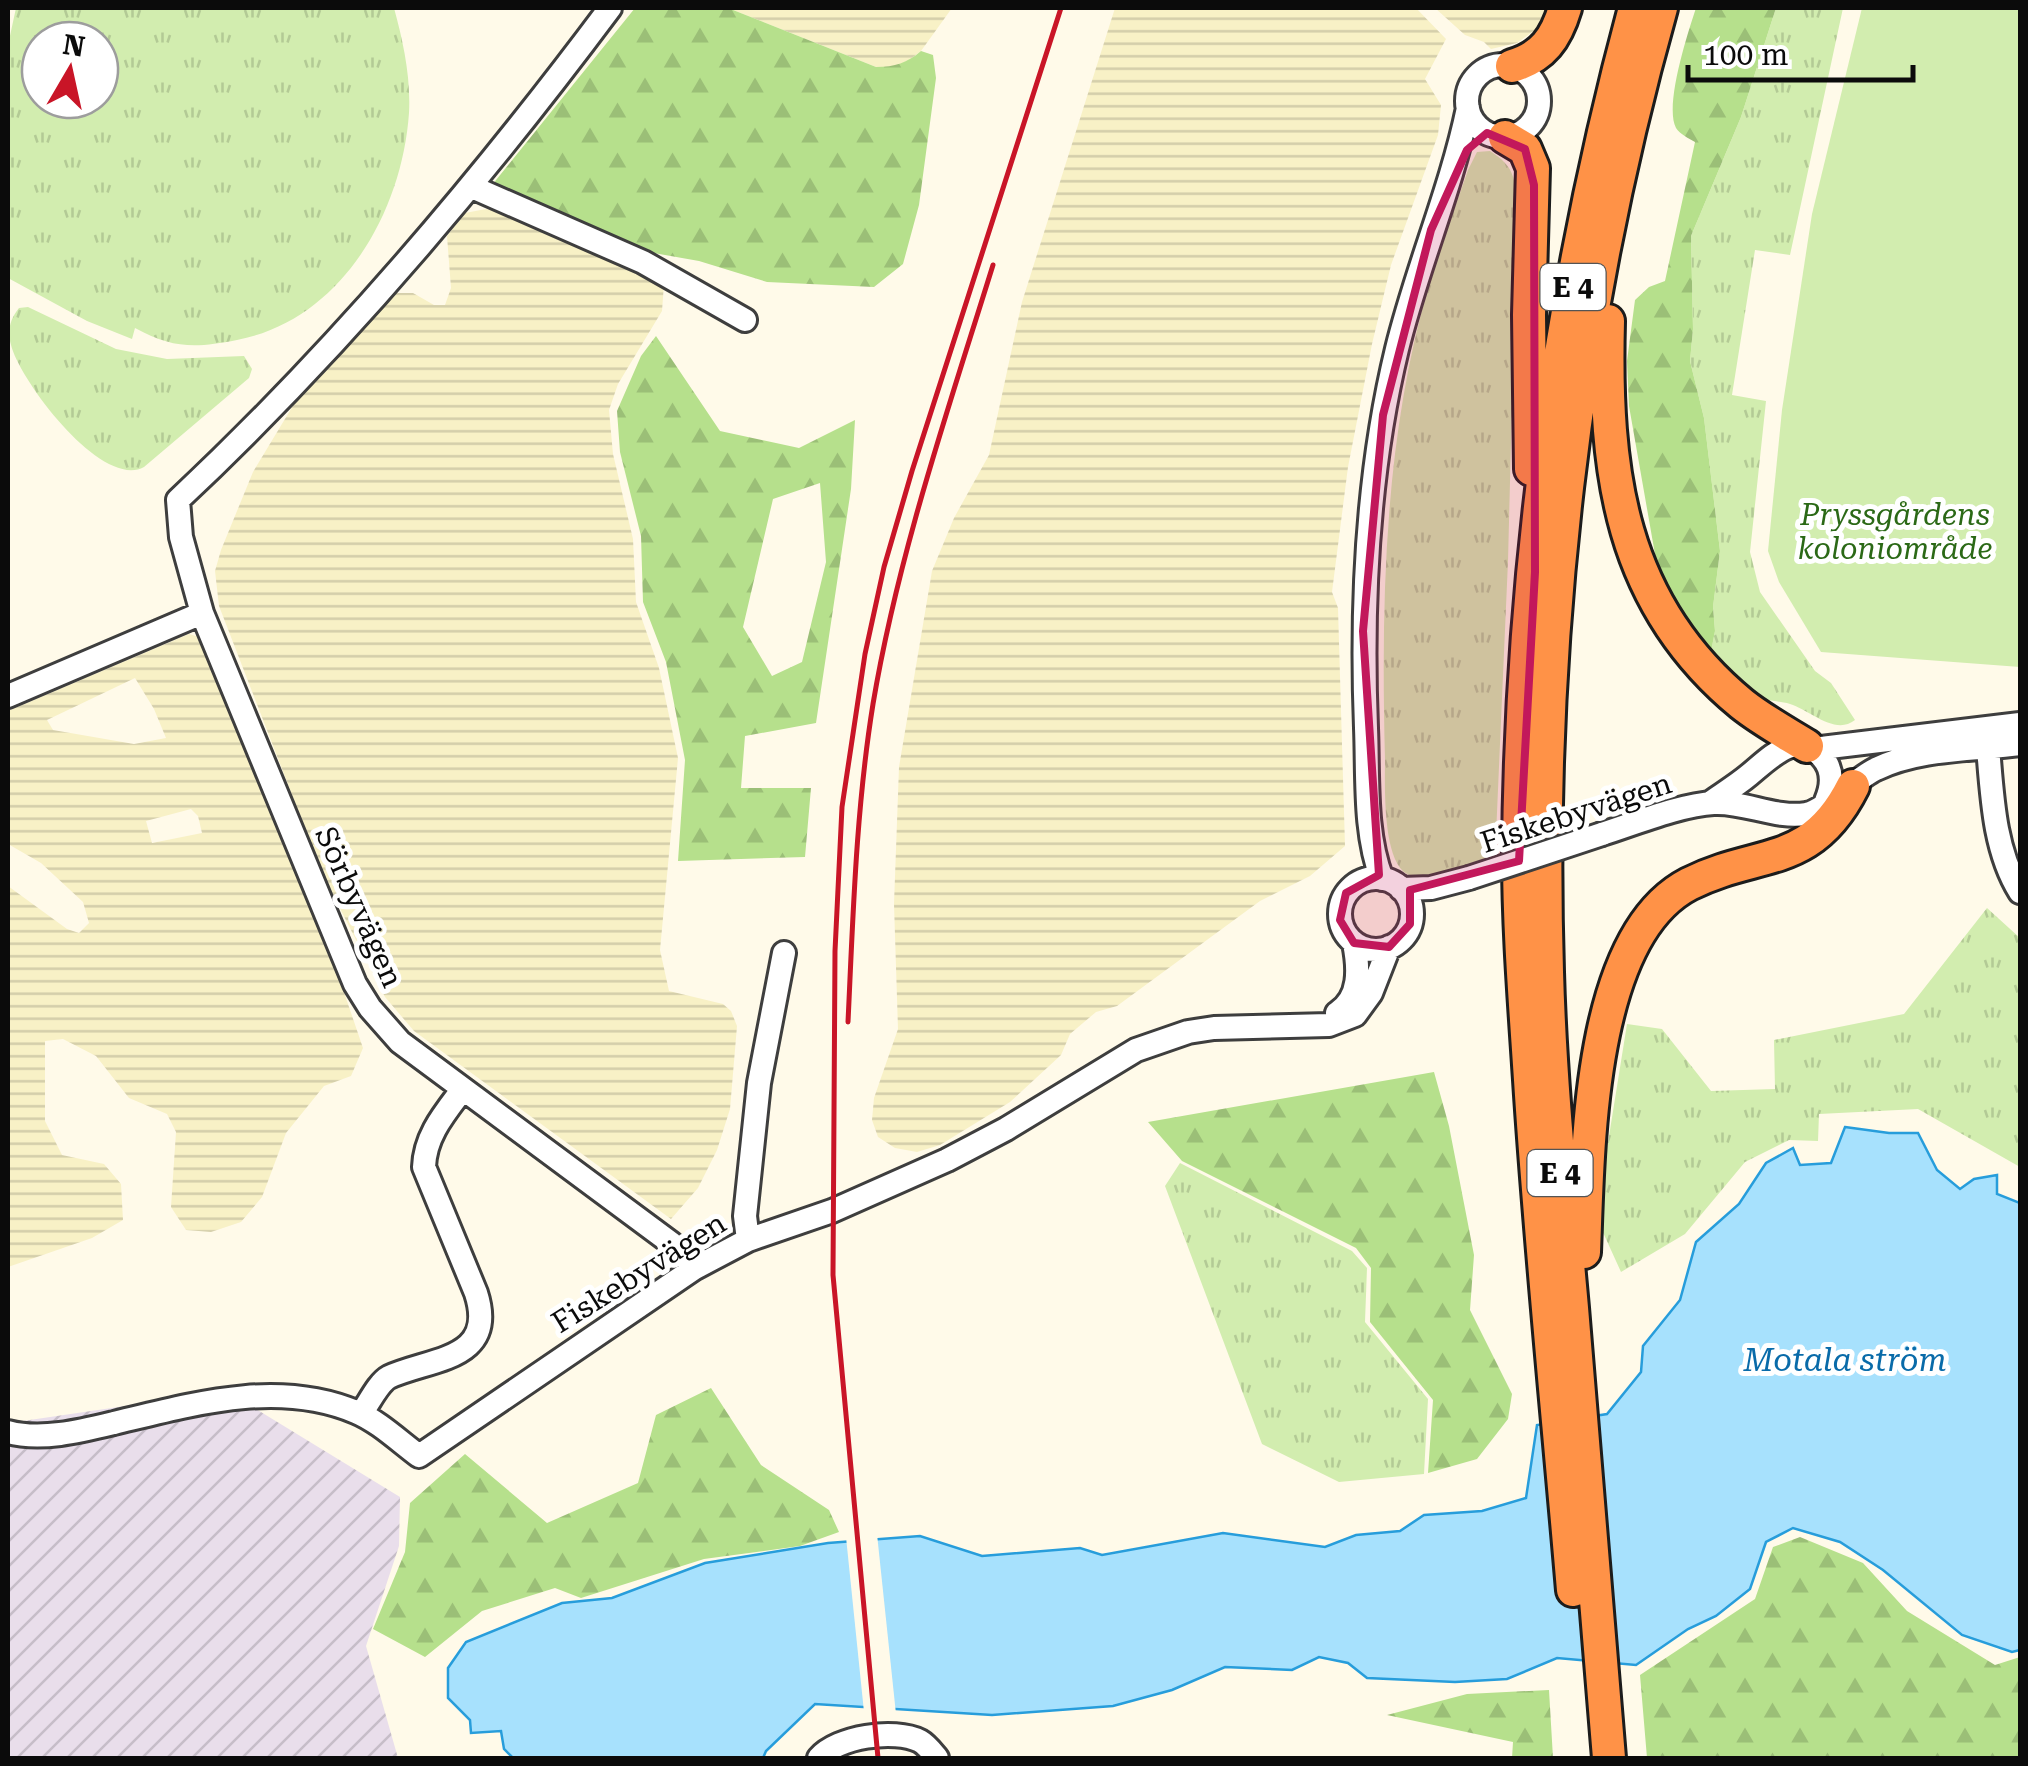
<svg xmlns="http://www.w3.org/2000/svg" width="2028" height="1766" font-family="'Roboto Serif',serif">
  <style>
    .industrial { fill: url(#industrial-furrows) }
    .farmland { fill: url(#farmland-rules); fill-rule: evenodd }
    .grass { fill: url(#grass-tufts); fill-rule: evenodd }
    .forest { fill: url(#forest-firs); fill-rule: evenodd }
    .garden { fill: #d2edaf }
    .water { fill: #a7e1fd; stroke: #279ddb; stroke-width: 2.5 }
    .pier { fill: #fffae9 }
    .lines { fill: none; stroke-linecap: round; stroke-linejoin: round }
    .minor-casing { stroke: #3e3e3e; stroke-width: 28 }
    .highway-casing { stroke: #1c1c1c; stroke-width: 38 }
    .minor { stroke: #fff; stroke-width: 22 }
    .highway { stroke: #ff9247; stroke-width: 32 }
    .rail { stroke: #c91527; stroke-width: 5 }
    .minor-bridge-casing { stroke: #3e3e3e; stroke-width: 28; stroke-linecap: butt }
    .minor-bridge { stroke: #fff; stroke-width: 22 }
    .marked { fill: #c2185b; fill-opacity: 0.2; stroke: #c2185b; stroke-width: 8; stroke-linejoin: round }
    .labels { text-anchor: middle; stroke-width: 10; stroke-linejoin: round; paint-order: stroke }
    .shield { fill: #fff; stroke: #545454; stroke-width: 2.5 }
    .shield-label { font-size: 28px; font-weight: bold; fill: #0b0b0b }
    .park-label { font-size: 30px; font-style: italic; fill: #2b6916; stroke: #fff }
    .street-label { font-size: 30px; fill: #0b0b0b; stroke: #fff }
    .water-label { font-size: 32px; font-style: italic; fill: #096ba9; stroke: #fff }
  </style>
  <defs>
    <pattern id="industrial-furrows" width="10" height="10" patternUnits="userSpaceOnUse" patternTransform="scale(2.5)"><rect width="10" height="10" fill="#e9deeb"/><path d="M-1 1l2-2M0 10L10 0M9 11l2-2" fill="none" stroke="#c6bdc8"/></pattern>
    <pattern id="farmland-rules" width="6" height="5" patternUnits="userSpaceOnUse" patternTransform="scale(2.5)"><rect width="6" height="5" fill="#f8f1c6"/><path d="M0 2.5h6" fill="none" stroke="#d3cda9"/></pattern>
    <pattern id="grass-tufts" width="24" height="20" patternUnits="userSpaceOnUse" patternTransform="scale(2.5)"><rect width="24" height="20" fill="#d2edaf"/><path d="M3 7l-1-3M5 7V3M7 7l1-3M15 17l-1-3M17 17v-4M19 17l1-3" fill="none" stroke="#b3ca95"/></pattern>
    <pattern id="forest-firs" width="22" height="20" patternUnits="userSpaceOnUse" patternTransform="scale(2.5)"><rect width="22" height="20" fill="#b6e08c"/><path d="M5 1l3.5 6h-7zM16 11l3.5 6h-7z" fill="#9bbf77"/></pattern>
  </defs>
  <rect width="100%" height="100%" fill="#fffae9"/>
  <path class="industrial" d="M241 1389 248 1404 400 1497 399 1546 366 1646 398 1758H8V1418L16 1422Z"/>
  <path class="farmland" d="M728 8H952L921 51 908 61 893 67H876Z
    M1115 8H1416L1446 39 1425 79 1441 105 1438 135 1391 265 1372 344 1348 467 1332 592 1338 608 1345 846 1310 876 1260 901 1117 1006 1096 1012 1070 1034 1061 1055 1010 1102 940 1145 917 1152 895 1148 878 1137 872 1120 874 1098 898 1029 894 904 899 767 932 571 954 518 989 455 1022 302Z
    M1435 8H1550L1543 24 1517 43 1491 49 1484 42 1465 35Z
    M486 209 500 211 646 270 664 284 662 311 618 384 609 410 613 454 633 539 636 602 659 668 678 758 660 950 669 991 723 1004 731 1011 737 1026 730 1109 717 1150 698 1188 671 1219 414 1031 385 997 323 875 219 606 215 571 221 550 253 472 297 399 392 293H413L434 305H445L451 288 447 236 465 213Z
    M189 634 203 638 332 957 363 1048 351 1076 324 1086 286 1133 262 1197 241 1222 211 1232 186 1230 171 1207 176 1132 167 1114 129 1098 96 1056 63 1039 45 1041V1121L62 1155 104 1164 121 1184 123 1220 92 1238 8 1267V886L67 929 79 933 89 923 83 902 41 863 8 844V711ZM135 678 154 709 166 738 134 744 53 730 47 720ZM191 809 198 816 202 833 152 843 146 821Z"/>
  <path class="grass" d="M16 8H394C403 41 411 77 409 113 402 213 341 320 237 340 196 348 173 349 135 328L132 339 87 321 8 278V45ZM40 40H100V100H40Z
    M1776 8H1843L1790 255 1755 250 1732 395 1766 401 1750 552 1760 592 1815 671 1831 683 1855 720C1835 736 1810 710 1790 704 1776 700 1765 702 1752 694 1737 684 1724 669 1710 657L1715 631 1713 607 1720 551 1704 418 1690 361 1693 329 1691 236 1741 117Z
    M1490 151C1515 167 1515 178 1517 207L1508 561 1495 858C1474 864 1426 885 1407 874 1382 860 1385 785 1385 759 1381 601 1384 438 1429 285 1440 246 1455 208 1468 170L1477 152Z
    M28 307 116 349 167 359 244 356 252 369 249 378 144 467C102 490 20 381 11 345 7 331 10 319 19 308Z
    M1987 908 2020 938V1167L1918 1109 1819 1114 1818 1141 1789 1140 1745 1162 1685 1234 1621 1272 1596 1217 1627 1024 1662 1029 1711 1091 1775 1089 1774 1040 1904 1014Z
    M1180 1163 1352 1251 1367 1268 1365 1322 1428 1399 1424 1474 1339 1482 1262 1444 1165 1186Z"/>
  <path class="forest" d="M635 8H728L876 67C895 67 907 63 921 51L933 55 936 78 919 205 903 264 874 287 767 282 699 261 648 252 637 245 598 235 492 185Z
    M1696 8H1776L1741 117 1691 236 1693 329 1690 361 1704 418 1720 551 1713 607 1715 631 1710 657 1659 577 1629 406 1627 361 1635 300 1649 287 1665 281 1695 142C1688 138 1680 134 1676 128 1664 106 1688 32 1696 8Z
    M656 336 720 431 799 448 855 420 851 489 816 723 745 736 741 788H811L805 857 678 861 685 760 666 662 643 602 641 536 620 452 617 411 641 356ZM820 483 826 562 802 662 772 676 743 627 773 499Z
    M1434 1072 1449 1126 1474 1255 1470 1310 1512 1394 1508 1419 1477 1459 1428 1473 1433 1400 1370 1322 1371 1268 1356 1248 1182 1161 1148 1122Z
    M711 1388 761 1465 829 1510 839 1532 800 1546 704 1559 581 1598 555 1588 482 1611 425 1657 373 1629 405 1552 410 1503 465 1454 547 1523 638 1483 656 1415Z
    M1800 1537 1863 1563 1907 1611 1995 1665 2020 1657V1758H1647L1640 1675 1755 1599 1773 1547Z
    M1549 1690 1553 1758H1512L1513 1742 1387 1715 1467 1694Z"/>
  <path class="garden" d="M1862 8H2020V667L1821 652 1779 582 1768 551 1782 410 1812 214Z"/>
  <path class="water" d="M1845 1127 1889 1133H1918L1937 1170 1960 1189 1974 1179 1997 1175V1194L2020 1203V1650L2012 1652 1962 1635 1883 1570 1840 1542 1793 1528 1766 1542 1750 1589 1716 1616 1688 1629 1636 1665 1557 1658 1507 1679 1455 1682 1367 1678 1348 1663 1319 1657 1292 1670 1225 1667 1172 1690 1113 1706 992 1715 815 1704 766 1751 763 1758H513L504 1749 501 1731 471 1733 470 1720 448 1698V1668L466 1642 562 1603 612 1598 705 1563 828 1543 920 1536 982 1556 1080 1548 1102 1555 1223 1533 1325 1547 1356 1535 1400 1531 1424 1515 1482 1511 1526 1498 1537 1425 1607 1414 1641 1372 1643 1346 1680 1300 1696 1242 1739 1204 1766 1163 1793 1148 1800 1165 1831 1163Z"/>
  <path class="pier" d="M877 1534 896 1714 864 1712 846 1537Z"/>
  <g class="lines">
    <defs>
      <path id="minor" d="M1467 101a36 36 0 1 1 72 0a36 36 0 1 1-72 0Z
        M472 187 643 262 745 320
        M202 613 181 537 178 500C337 351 480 182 610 8
        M8 696 202 613 355 984 370 1008 400 1042 671 1243 695 1268
        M1987 736C1992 788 1992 847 2020 892
        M1813 749 2020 724
        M1711 802C1724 793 1737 785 1749 775 1770 758 1797 728 1822 757 1834 770 1832 787 1826 801
        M1602 834C1633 824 1683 804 1714 803 1744 801 1776 819 1806 814 1823 812 1858 777 1876 769 1919 748 1974 750 2020 744
        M1340 914a36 36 0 1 1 72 0a36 36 0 1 1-72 0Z
        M1382 879C1364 833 1368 777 1366 728 1361 601 1367 473 1397 349 1417 267 1451 190 1468 108
        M1401 889 1431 888 1469 878
        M1337 1013C1361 998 1359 968 1354 943
        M748 1240 745 1216 759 1083 784 953
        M361 1414C369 1403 378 1383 389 1377 430 1358 498 1361 476 1293L424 1167C425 1136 444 1114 462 1090
        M8 1432C41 1441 81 1431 114 1423 193 1404 278 1379 356 1412 378 1421 400 1442 419 1456L695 1268 748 1240 832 1211 947 1160 1006 1129 1136 1050 1188 1032 1214 1028 1329 1025 1355 1015 1371 993 1389 947
        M819 1758C837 1737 894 1728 920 1741 927 1745 932 1752 937 1758"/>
      <path id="highway" d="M1512 66C1543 57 1556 38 1565 8
        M1505 137 1525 149 1533 168 1529 315 1531 469
        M1608 321C1604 471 1619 603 1742 704 1762 720 1786 733 1807 746
        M1584 1252C1588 1153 1587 937 1689 884 1758 849 1811 870 1853 786
        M1573 1590C1559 1425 1542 1260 1531 1095 1526 1015 1519 935 1519 855 1521 570 1561 282 1635 8
        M1609 1758C1598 1608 1585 1458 1572 1308 1562 1196 1550 1084 1547 972 1537 648 1573 320 1661 8"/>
    </defs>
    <use href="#minor" class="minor-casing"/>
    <use href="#highway" class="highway-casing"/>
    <use href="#minor" class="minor"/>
    <use href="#highway" class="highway"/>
    <path class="rail" d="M848 1022C853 917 856 809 873 704 898 555 948 410 993 265
      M878 1758 833 1275 835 951 842 807 865 654 884 567 912 471 1061 8"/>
    <defs>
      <path id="minor-bridge" d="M1469 878 1602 834"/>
    </defs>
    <use href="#minor-bridge" class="minor-bridge-casing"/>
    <use href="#minor-bridge" class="minor-bridge"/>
  </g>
  <path class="marked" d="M1487 133 1525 149 1534 185 1535 572 1519 861 1410 890V924L1389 947 1354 943 1340 920 1346 893 1379 875 1363 631 1383 415 1431 230 1467 150Z"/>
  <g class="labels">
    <g class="shield">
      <rect x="1540.5" y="264" width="65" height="46" rx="8"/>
      <rect x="1527.5" y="1150" width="65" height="46" rx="8"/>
    </g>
    <g class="shield-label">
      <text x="1573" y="297">E 4</text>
      <text x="1560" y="1183">E 4</text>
    </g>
    <g class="park-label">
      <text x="1895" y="525">Pryssgårdens<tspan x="1895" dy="34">koloniområde</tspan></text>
    </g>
    <g class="street-label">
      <text transform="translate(1576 813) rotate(-18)" y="10">Fiskebyvägen</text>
      <text transform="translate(359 907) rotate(66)" y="10">Sörbyvägen</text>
      <text transform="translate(639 1273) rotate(-32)" y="10">Fiskebyvägen</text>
    </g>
    <g class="water-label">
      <text x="1845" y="1371">Motala ström</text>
    </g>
  </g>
  <rect width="2028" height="1766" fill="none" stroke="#0b0b0b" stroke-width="20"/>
  <g transform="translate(70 70) rotate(9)"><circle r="48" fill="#ffffff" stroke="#9d9d9d" stroke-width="2.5"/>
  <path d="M0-8L18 38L0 25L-18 38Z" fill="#c91527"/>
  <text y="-15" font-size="28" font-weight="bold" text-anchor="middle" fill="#0b0b0b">N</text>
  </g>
  <path d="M1688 65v15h225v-15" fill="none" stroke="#0b0b0b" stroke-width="5"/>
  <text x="1703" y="65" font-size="30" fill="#0b0b0b" stroke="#ffffff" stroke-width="8" paint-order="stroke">100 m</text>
</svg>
